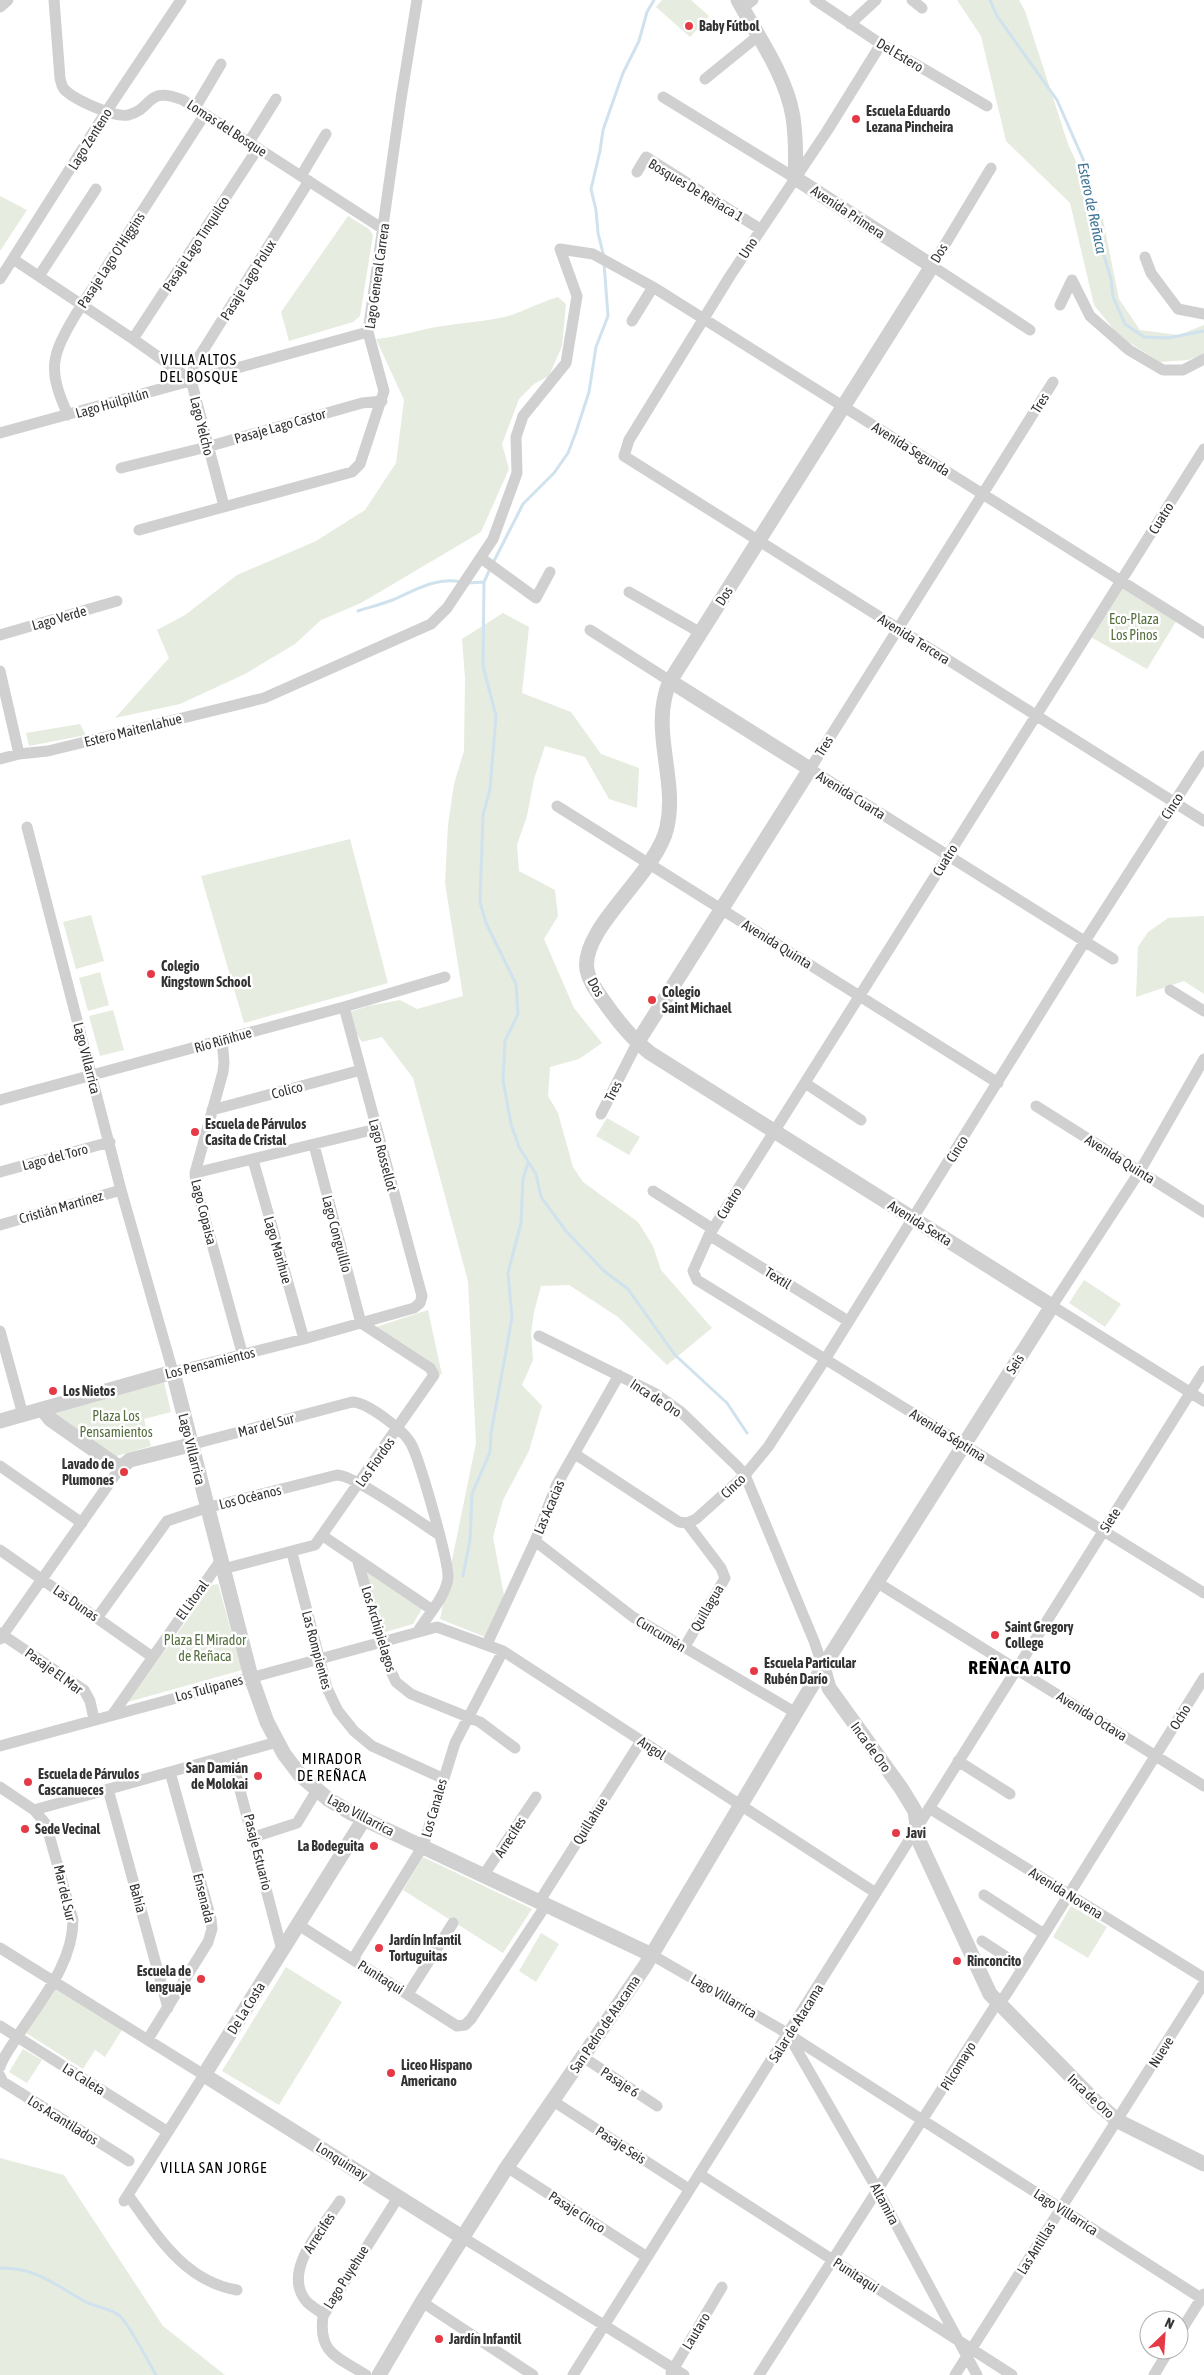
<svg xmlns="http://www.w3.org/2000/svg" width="1204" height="2375" font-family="'Asap Condensed',sans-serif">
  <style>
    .green { fill: #e6ecdf }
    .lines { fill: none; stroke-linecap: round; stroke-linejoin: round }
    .stream { stroke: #cfe2ee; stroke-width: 3 }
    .minor { stroke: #d0d0d0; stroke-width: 11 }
    .tertiary { stroke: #d0d0d0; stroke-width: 15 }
    .poi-dot { fill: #e63946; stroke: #fff; stroke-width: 2 }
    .labels { text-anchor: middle; stroke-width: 5; stroke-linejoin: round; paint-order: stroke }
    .poi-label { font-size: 14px; font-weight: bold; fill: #333; stroke: #fff; text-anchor: start }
    .street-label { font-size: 14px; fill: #333; stroke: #fff }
    .park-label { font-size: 14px; fill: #56703f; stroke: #fff }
    .water-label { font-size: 15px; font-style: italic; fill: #3f7597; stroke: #fff }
    .neighbourhood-label { font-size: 15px; letter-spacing: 1px; fill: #000; stroke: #fff }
    .district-label { font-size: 19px; font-weight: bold; letter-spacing: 1px; fill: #000; stroke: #fff }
  </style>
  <rect width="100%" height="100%" fill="#fff"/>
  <path class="green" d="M662 0H691L709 16 690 37 656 7Z
    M957 0H1019L1025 11 1068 144 1103 220 1119 299 1140 330 1179 335 1204 325V354L1188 360 1160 362 1119 336 1094 305 1070 203 1006 141 981 36Z
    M0 196 27 210 0 251Z
    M348 216 369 229 373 235 360 316 353 322 289 341 281 312Z
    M558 297 566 304 562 346 549 376 534 384 519 399 502 444 509 469 481 532 361 603 321 620 295 644 245 674 180 704 115 718 169 658 157 630 185 615 237 575 316 541 365 510 396 463 404 400 376 339C399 337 420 329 443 326 466 322 485 322 508 316 525 311 540 302 558 297Z
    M1122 584 1177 620 1147 669 1089 636Z
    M503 613 529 627 522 693 571 712 601 754 639 768 637 808 609 799 585 757 545 746 534 779 527 816 517 845 519 871 555 890 558 916 544 939 574 1008 602 1043 579 1059 550 1067 548 1096 558 1113 573 1167 583 1182 638 1222 653 1246 661 1270 712 1328 667 1365 618 1317 569 1285 541 1286 534 1312 531 1333 533 1360 522 1385 542 1406 529 1451 503 1500 493 1537 504 1595 485 1637 440 1619 476 1443 468 1281 413 1078 382 1037 362 1042 354 1030 350 1012 368 1006 400 1000 417 1009 463 996 445 883 448 825 454 784 464 751 465 678 462 639Z
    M80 724 86 735 29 746 26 733Z
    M350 839 388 983 244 1023 201 876Z
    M91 915 104 961 76 969 63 922Z
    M1204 916V994L1184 981 1136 997 1138 947 1148 932 1168 918Z
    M100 972 109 1005 88 1011 79 978Z
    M113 1010 124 1050 100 1056 89 1016Z
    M607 1118 640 1137 629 1155 596 1136Z
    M1084 1280 1121 1304 1105 1327 1069 1303Z
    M428 1310 442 1375 373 1328Z
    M164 1382 171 1412 144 1419 151 1446 113 1457 52 1412Z
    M364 1569 423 1607 413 1624 382 1633Z
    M218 1584 242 1670 128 1702 212 1585Z
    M423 1857 532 1909 503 1953 403 1890Z
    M1071 1906 1107 1927 1088 1958 1053 1937Z
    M541 1933 559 1944 536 1982 519 1971Z
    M286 1967 342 2002 279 2105 222 2071Z
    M55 1987 122 2030 105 2057 95 2050 83 2069 26 2033Z
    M23 2049 42 2060 27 2083 9 2072Z
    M0 2158 64 2175 163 2326 225 2375H0Z"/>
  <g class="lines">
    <path class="stream" d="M990 0 997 16 1057 100 1083 159 1090 185 1096 229 1111 279 1113 297 1125 324 1144 337 1168 338 1204 331
      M604 257 598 233 596 210 591 189 600 151 603 130 623 73 639 41 647 12 654 0
      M493 563 523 504 554 473 568 453 576 432 589 392 596 347 608 316 604 263
      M490 569 484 582 483 666 496 716 490 789 483 815 480 902 486 923 516 984 518 1014 505 1041 503 1080 511 1124 519 1147 536 1174 541 1197 566 1231 604 1271 628 1289 675 1355 727 1403 747 1433
      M468 583 484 582
      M358 611C370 607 383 604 395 599 417 589 437 577 461 582
      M463 1576 470 1540 472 1494 490 1452 491 1433 509 1335 512 1317 508 1273 521 1223 523 1179 528 1163
      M0 2268C38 2267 57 2287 88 2303 97 2307 112 2309 120 2316 130 2326 148 2361 156 2375"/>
    <path class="minor" d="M54 0 60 78C61 82 61 85 64 89 73 99 114 118 128 115 154 109 145 85 183 100L383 229
      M815 0 881 44 987 106
      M912 0 922 8
      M0 7 8 0
      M742 8 753 0
      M850 24 876 0
      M881 44 827 131 730 276 629 440 624 456 1204 821
      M705 79 758 36
      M663 97 795 178
      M195 108 221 64
      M249 142 276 99
      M991 168 932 266 1030 330
      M637 172 646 157 760 229
      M301 176 326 134
      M1145 257 1151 273 1178 309 1204 314
      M13 259 133 339 191 380 224 506
      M39 276 96 189
      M0 279 106 112 181 0
      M1060 305 1072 280 1090 316 1129 350 1163 370H1183L1204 359
      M632 321 653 287
      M133 339 258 148
      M191 380 194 365 309 181
      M1053 382 810 769 1113 959
      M68 415C47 369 51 356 76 314L205 114
      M0 433 368 332
      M1204 449 709 1235 693 1271 697 1280 1204 1593
      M121 468 207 447 362 403 382 401
      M139 530 352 472 360 464 384 391 368 332 401 99 417 0
      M481 558 536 598 550 572
      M629 592 701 633
      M590 630 670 681
      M0 635 117 601
      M0 671 19 754
      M0 759 19 754 48 751 264 698 431 624 447 608 493 539 517 473 516 437 523 416 566 363 577 296 560 249 593 254 653 287 1204 633
      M557 806 998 1083
      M27 827 121 1190 173 1372 304 1339 414 1308 420 1303 422 1296 344 1007
      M1170 990 1204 1011
      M222 1039 224 1062 223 1072 195 1173 196 1186 243 1356
      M1204 1059 1140 1171 1052 1306 1204 1401
      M805 1083 861 1120
      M0 1100 344 1007 445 977
      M1036 1106 1204 1212
      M212 1110 361 1070
      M601 1114 637 1043
      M253 1160 304 1339
      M0 1172 110 1142
      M195 1173 376 1129
      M653 1191 713 1229
      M0 1225 121 1190
      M709 1235 848 1321
      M0 1331 23 1415
      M539 1336 656 1394 681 1412 737 1466 745 1475 814 1641 823 1667
      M190 1445 352 1402C367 1402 402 1429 410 1442 419 1456 449 1562 448 1578 446 1596 428 1615 418 1631
      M575 1454 679 1522 687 1523
      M0 1466 82 1523
      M687 1523 696 1519 745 1475 768 1447 826 1358 1085 941 1204 756
      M323 1536 431 1609
      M535 1541 633 1617 796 1713
      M0 1550 151 1656
      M292 1553 327 1688 338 1711 354 1731 372 1746 442 1778
      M357 1559 388 1665 396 1682 411 1694 480 1722 515 1748
      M223 1569 315 1545 434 1375 430 1368 361 1323 314 1145
      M878 1583 1204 1786
      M97 1618 167 1521 206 1508 337 1475C354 1475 420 1522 438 1534
      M0 1633 84 1690 90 1701 94 1719
      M0 1639 120 1468
      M487 1644 535 1541 556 1486 619 1375
      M684 1648 725 1578 721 1568 687 1523
      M113 1714 221 1560
      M0 1746 437 1627 503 1651 876 1893
      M231 1756 282 1950
      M958 1761 1010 1794
      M0 1787 34 1810 46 1824 73 1920C73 1964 40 2001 17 2037 11 2047 3 2057 0 2067
      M108 1789 168 2008
      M929 1808 1204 1978
      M34 1810 277 1742
      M254 1837 297 1823 317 1790
      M483 1876 536 1797
      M984 1895 1044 1934
      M539 1902 641 1741
      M297 1924 457 2026 465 2025 471 2019 546 1905
      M982 1941 1023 1968
      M0 1948 204 2075 124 2201
      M652 1955 780 2029 1204 2300
      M353 1959 423 1846 455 1743 503 1651
      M408 1994 453 1923
      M0 2026 168 2132
      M790 2038 877 2189 977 2375
      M148 2039 208 1942 212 1929 211 1919 170 1772
      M583 2057 657 2106
      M0 2076 3 2082 129 2161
      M553 2101 689 2189
      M507 2167 647 2257
      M699 2174 1012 2375
      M128 2195C157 2235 184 2281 237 2290
      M462 2237 684 2375
      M422 2302 533 2375
      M323 2314C318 2310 312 2307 307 2302 280 2272 323 2227 340 2201
      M1179 2334 1204 2294
      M671 2373 722 2287
      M366 2375C338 2357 318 2354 323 2316L399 2196
      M573 2375 1204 1371
      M759 2375 997 2003 1005 1996 1023 1968 1204 1678
      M955 2375 1204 1983
      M1154 2375 1169 2350"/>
    <path class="tertiary" d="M637 1043 810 769 670 681
      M43 1410 50 1419 120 1468 130 1460 190 1445
      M0 1421 173 1372 251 1677 267 1722 284 1754 300 1775 328 1799 351 1813 652 1955
      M823 1667 829 1688 901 1788 915 1811 919 1841 990 1994 1096 2102 1118 2121 1204 2164
      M364 1819 204 2075 462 2237
      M379 2375 422 2302 507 2167 645 1966 823 1667 1052 1306 650 1053C632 1039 616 1019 603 1000 596 990 589 981 587 970 580 928 657 874 667 827 678 778 649 729 670 681L932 266 795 178C796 158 796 138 793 117 786 75 758 37 738 0"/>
  </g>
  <g class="poi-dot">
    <circle cx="689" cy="26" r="5"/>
    <circle cx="856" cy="119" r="5"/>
    <circle cx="151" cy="974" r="5"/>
    <circle cx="652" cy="1000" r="5"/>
    <circle cx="195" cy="1132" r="5"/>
    <circle cx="53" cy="1391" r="5"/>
    <circle cx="124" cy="1472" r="5"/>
    <circle cx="995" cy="1635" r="5"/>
    <circle cx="754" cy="1671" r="5"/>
    <circle cx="258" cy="1776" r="5"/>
    <circle cx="28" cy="1782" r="5"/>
    <circle cx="25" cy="1829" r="5"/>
    <circle cx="896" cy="1833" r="5"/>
    <circle cx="374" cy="1846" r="5"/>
    <circle cx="379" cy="1948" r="5"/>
    <circle cx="957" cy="1961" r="5"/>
    <circle cx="201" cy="1979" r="5"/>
    <circle cx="391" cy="2073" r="5"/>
    <circle cx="439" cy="2339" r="5"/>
  </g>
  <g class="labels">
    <g class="poi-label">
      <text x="699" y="31">Baby Fútbol</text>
      <text x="866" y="116">Escuela Eduardo<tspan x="866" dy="16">Lezana Pincheira</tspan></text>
      <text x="161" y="971">Colegio<tspan x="161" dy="16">Kingstown School</tspan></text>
      <text x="662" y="997">Colegio<tspan x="662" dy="16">Saint Michael</tspan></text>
      <text x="205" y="1129">Escuela de Párvulos<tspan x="205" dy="16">Casita de Cristal</tspan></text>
      <text x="63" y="1396">Los Nietos</text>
      <text x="114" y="1469" text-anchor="end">Lavado de<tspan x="114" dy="16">Plumones</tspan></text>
      <text x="1005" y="1632">Saint Gregory<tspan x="1005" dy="16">College</tspan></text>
      <text x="764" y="1668">Escuela Particular<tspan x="764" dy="16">Rubén Darío</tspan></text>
      <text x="248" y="1773" text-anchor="end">San Damián<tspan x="248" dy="16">de Molokai</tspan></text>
      <text x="38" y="1779">Escuela de Párvulos<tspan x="38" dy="16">Cascanueces</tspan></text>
      <text x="35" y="1834">Sede Vecinal</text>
      <text x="906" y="1838">Javi</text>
      <text x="364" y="1851" text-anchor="end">La Bodeguita</text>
      <text x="389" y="1945">Jardín Infantil<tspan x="389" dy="16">Tortuguitas</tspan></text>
      <text x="967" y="1966">Rinconcito</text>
      <text x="191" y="1976" text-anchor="end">Escuela de<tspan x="191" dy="16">lenguaje</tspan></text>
      <text x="401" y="2070">Liceo Hispano<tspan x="401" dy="16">Americano</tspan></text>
      <text x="449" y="2344">Jardín Infantil</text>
    </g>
    <g class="street-label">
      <text transform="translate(900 55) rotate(31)" y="5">Del Estero</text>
      <text transform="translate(227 128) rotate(33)" y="5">Lomas del Bosque</text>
      <text transform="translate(90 139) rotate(-58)" y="5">Lago Zenteno</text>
      <text transform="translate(696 190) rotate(31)" y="5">Bosques De Reñaca 1</text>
      <text transform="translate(848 212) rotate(33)" y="5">Avenida Primera</text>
      <text transform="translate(196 244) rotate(-57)" y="5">Pasaje Lago Tinquilco</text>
      <text transform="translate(748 248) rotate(-57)" y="5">Uno</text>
      <text transform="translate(939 253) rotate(-59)" y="5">Dos</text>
      <text transform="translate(111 260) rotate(-57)" y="5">Pasaje Lago O'Higgins</text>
      <text transform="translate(377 276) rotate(-82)" y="5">Lago General Carrera</text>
      <text transform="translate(248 280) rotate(-58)" y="5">Pasaje Lago Polux</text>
      <text transform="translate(112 403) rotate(-16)" y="5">Lago Huilpilún</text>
      <text transform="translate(1040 403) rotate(-58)" y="5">Tres</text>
      <text transform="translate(202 426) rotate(76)" y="5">Lago Yelcho</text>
      <text transform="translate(280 426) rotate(-16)" y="5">Pasaje Lago Castor</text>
      <text transform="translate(911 449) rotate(32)" y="5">Avenida Segunda</text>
      <text transform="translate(1161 518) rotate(-58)" y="5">Cuatro</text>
      <text transform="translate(724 596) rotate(-58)" y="5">Dos</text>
      <text transform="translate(59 618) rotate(-16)" y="5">Lago Verde</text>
      <text transform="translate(914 639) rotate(32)" y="5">Avenida Tercera</text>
      <text transform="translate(133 730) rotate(-14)" y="5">Estero Maitenlahue</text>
      <text transform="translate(824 746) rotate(-58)" y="5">Tres</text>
      <text transform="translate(851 795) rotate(32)" y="5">Avenida Cuarta</text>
      <text transform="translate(1172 806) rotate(-57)" y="5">Cinco</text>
      <text transform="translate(945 860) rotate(-58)" y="5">Cuatro</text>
      <text transform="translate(777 944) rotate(32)" y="5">Avenida Quinta</text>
      <text transform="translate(596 987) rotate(61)" y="5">Dos</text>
      <text transform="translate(223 1040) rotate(-16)" y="5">Río Riñihue</text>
      <text transform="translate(87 1058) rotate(76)" y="5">Lago Villarrica</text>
      <text transform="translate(287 1090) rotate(-15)" y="5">Colico</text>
      <text transform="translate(613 1091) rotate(-63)" y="5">Tres</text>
      <text transform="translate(957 1149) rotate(-58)" y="5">Cinco</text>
      <text transform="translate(383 1155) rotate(75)" y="5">Lago Rossellot</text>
      <text transform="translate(55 1157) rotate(-15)" y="5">Lago del Toro</text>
      <text transform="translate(1120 1159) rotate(32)" y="5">Avenida Quinta</text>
      <text transform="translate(729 1203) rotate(-58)" y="5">Cuatro</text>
      <text transform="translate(61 1207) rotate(-16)" y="5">Cristián Martínez</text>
      <text transform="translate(204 1212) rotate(76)" y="5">Lago Copaisa</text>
      <text transform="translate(920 1223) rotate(32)" y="5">Avenida Sexta</text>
      <text transform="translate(337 1234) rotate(75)" y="5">Lago Conguillío</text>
      <text transform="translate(278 1250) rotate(74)" y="5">Lago Marihue</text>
      <text transform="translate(778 1278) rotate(32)" y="5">Textil</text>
      <text transform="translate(210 1363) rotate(-14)" y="5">Los Pensamientos</text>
      <text transform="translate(1015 1364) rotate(-58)" y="5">Seis</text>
      <text transform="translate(656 1398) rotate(33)" y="5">Inca de Oro</text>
      <text transform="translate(266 1425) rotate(-15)" y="5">Mar del Sur</text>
      <text transform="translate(948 1435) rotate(32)" y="5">Avenida Séptima</text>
      <text transform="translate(192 1449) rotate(76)" y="5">Lago Villarrica</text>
      <text transform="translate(375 1462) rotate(-55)" y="5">Los Fiordos</text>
      <text transform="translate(733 1486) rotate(-43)" y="5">Cinco</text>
      <text transform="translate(250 1497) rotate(-14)" y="5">Los Océanos</text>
      <text transform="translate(549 1507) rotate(-67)" y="5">Las Acacias</text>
      <text transform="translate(1110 1520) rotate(-58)" y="5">Siete</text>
      <text transform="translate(192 1600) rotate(-54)" y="5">El Litoral</text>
      <text transform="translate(76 1603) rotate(35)" y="5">Las Dunas</text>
      <text transform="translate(707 1608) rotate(-60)" y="5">Quillagua</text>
      <text transform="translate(379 1629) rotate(73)" y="5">Los Archipielagos</text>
      <text transform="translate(661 1634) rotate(31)" y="5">Cuncumén</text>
      <text transform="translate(317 1650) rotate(75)" y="5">Las Rompientes</text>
      <text transform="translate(54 1671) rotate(36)" y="5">Pasaje El Mar</text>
      <text transform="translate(209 1688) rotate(-15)" y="5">Los Tulipanes</text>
      <text transform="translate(1092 1716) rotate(32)" y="5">Avenida Octava</text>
      <text transform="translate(1180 1717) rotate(-58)" y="5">Ocho</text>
      <text transform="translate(871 1747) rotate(54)" y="5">Inca de Oro</text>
      <text transform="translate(652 1748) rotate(33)" y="5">Angol</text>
      <text transform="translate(434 1808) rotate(-74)" y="5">Los Canales</text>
      <text transform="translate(361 1815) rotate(28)" y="5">Lago Villarrica</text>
      <text transform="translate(590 1821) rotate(-58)" y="5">Quillahue</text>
      <text transform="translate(510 1837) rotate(-57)" y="5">Arrecifes</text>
      <text transform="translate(258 1852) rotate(76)" y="5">Pasaje Estuario</text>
      <text transform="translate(65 1893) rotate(77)" y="5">Mar del Sur</text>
      <text transform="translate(1066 1893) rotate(32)" y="5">Avenida Novena</text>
      <text transform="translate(138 1898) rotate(75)" y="5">Bahía</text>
      <text transform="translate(204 1898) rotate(76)" y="5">Ensenada</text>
      <text transform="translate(381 1977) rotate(32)" y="5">Punitaqui</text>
      <text transform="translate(724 1996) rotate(30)" y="5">Lago Villarrica</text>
      <text transform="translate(246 2008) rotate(-58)" y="5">De La Costa</text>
      <text transform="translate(796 2023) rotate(-58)" y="5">Salar de Atacama</text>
      <text transform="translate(605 2024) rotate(-56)" y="5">San Pedro de Atacama</text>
      <text transform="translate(1161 2052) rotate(-58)" y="5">Nueve</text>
      <text transform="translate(958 2066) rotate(-58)" y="5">Pilcomayo</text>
      <text transform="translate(84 2079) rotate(32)" y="5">La Caleta</text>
      <text transform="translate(620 2082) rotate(33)" y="5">Pasaje 6</text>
      <text transform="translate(1091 2096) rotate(43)" y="5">Inca de Oro</text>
      <text transform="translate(63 2120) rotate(32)" y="5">Los Acantilados</text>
      <text transform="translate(621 2145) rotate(33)" y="5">Pasaje Seis</text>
      <text transform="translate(342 2161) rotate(32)" y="5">Lonquimay</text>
      <text transform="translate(885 2204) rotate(62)" y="5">Altamira</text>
      <text transform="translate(577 2212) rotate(33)" y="5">Pasaje Cinco</text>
      <text transform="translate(1066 2212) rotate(33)" y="5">Lago Villarrica</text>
      <text transform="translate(319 2233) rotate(-57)" y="5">Arrecifes</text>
      <text transform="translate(1036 2248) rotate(-58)" y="5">Las Antillas</text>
      <text transform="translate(856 2275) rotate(33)" y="5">Punitaqui</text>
      <text transform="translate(346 2277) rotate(-58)" y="5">Lago Puyehue</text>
      <text transform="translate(696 2331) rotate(-59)" y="5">Lautaro</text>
    </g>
    <g class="park-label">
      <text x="1134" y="624">Eco-Plaza<tspan x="1134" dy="16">Los Pinos</tspan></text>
      <text x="116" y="1421">Plaza Los<tspan x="116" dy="16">Pensamientos</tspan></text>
      <text x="205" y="1645">Plaza El Mirador<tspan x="205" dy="16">de Reñaca</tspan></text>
    </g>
    <g class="water-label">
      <text transform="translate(1092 208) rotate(78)" y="5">Estero de Reñaca</text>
    </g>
    <g class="neighbourhood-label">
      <text x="199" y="365">VILLA ALTOS<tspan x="199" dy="17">DEL BOSQUE</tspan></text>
      <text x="332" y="1764">MIRADOR<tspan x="332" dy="17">DE REÑACA</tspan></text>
      <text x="214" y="2173">VILLA SAN JORGE</text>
    </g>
    <g class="district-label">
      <text x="1020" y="1674">REÑACA ALTO</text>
    </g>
  </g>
  <g transform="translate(1164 2335) rotate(25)"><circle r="24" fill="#ffffff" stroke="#adadad"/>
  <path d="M0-4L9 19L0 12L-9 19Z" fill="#e63946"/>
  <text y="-8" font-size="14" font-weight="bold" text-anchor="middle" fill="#333333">N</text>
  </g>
</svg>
